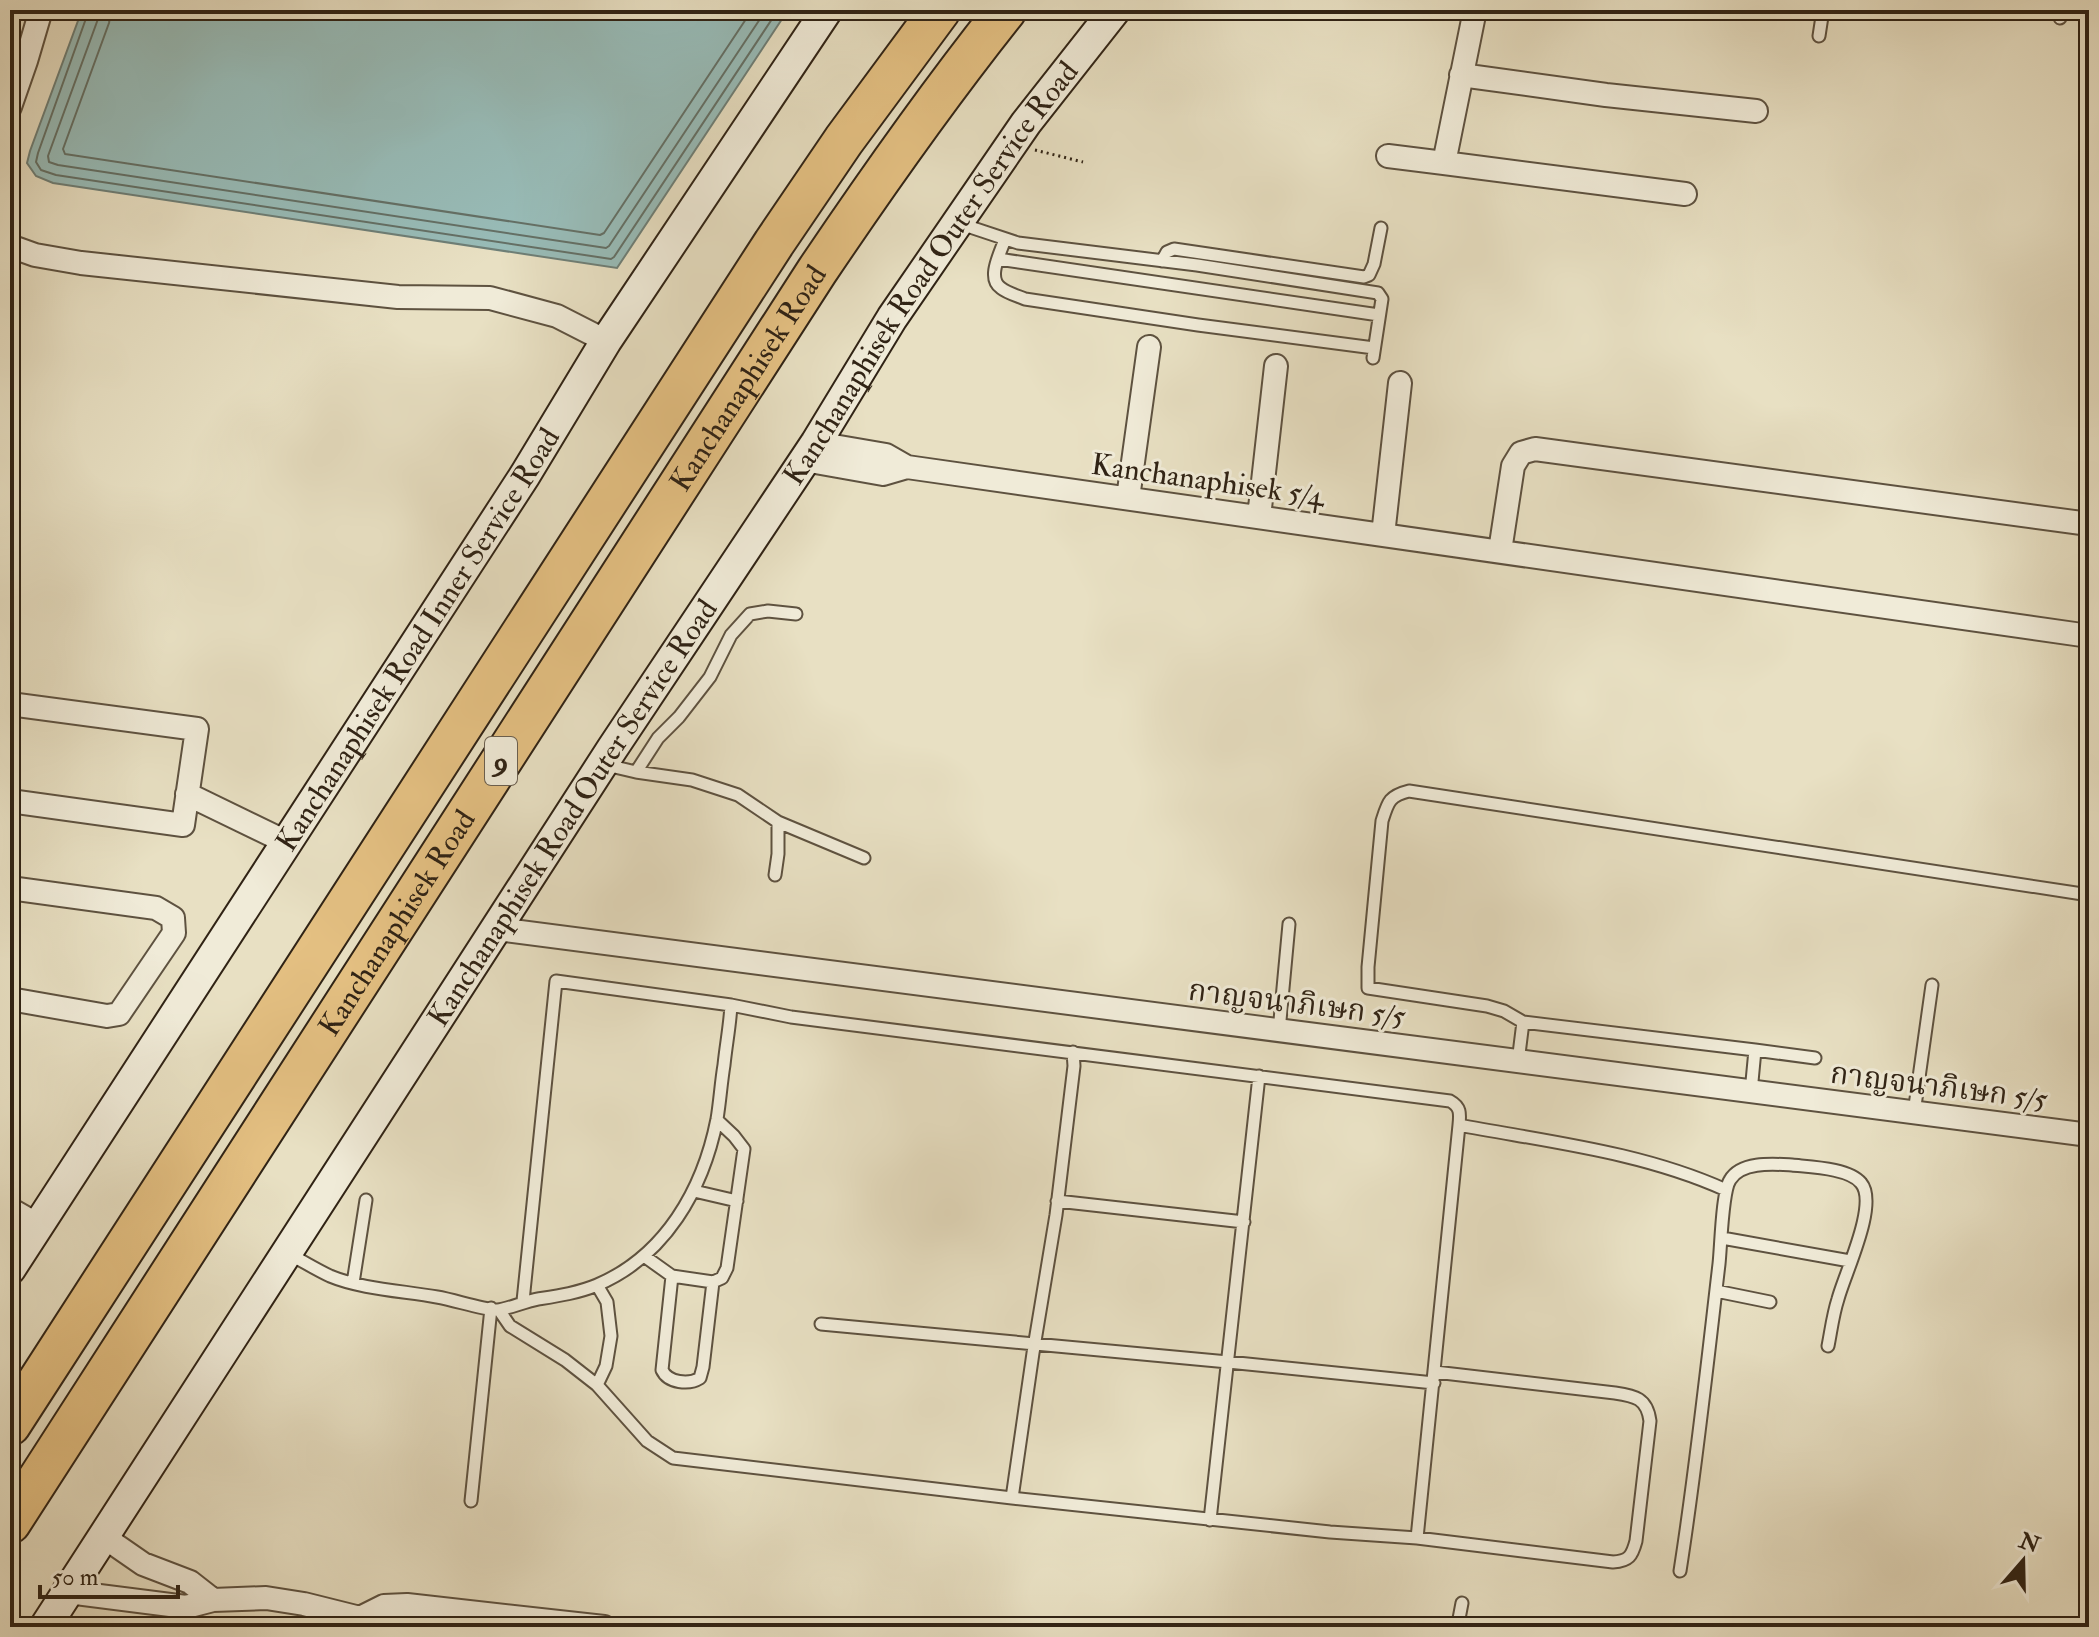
<svg xmlns="http://www.w3.org/2000/svg" width="2099" height="1637" font-family="'IM FELL Double Pica','Noto Serif Thai',serif">
<style>
.water{fill:#98bcb8;stroke:#6e7f77;stroke-width:2}
.lines{fill:none;stroke-linecap:round;stroke-linejoin:round}
.shore{stroke:#647066;stroke-width:2}
.lane-casing{stroke:#5e5240;stroke-width:15}
.street-casing{stroke:#5e5240;stroke-width:26}
.secondary-casing{stroke:#302315;stroke-width:34}
.highway-casing{stroke:#302315;stroke-width:44}
.path{stroke:#302315;stroke-width:3;stroke-dasharray:2 4;stroke-linecap:butt}
.lane{stroke:#f0ebd8;stroke-width:11}
.street{stroke:#f0ebd8;stroke-width:22}
.secondary{stroke:#f0ebd8;stroke-width:30}
.highway{stroke:#e4c082;stroke-width:40}
.labels{text-anchor:middle;stroke-width:6;stroke-linejoin:round;paint-order:stroke}
.shield{fill:#f0ebd8;stroke:#6a5f50;stroke-width:2}
.shield-label{font-size:28px;font-weight:bold;fill:#302315}
.street-label{font-size:30px;fill:#302315;stroke:#f0ebd8}
</style>
<rect width="100%" height="100%" fill="#e8e0c3"/>
<filter id="stains"><feTurbulence type="fractalNoise" baseFrequency=".0025" numOctaves="4"/><feColorMatrix values="0 0 0 0 .2 0 0 0 0 .09 0 0 0 0 .02 0 0 0 .5 -.17"/></filter>
<radialGradient id="worn" r=".72"><stop offset=".6" stop-color="#630" stop-opacity="0"/><stop offset="1" stop-color="#630" stop-opacity=".3"/></radialGradient>
<path class="water" d="M82 10H788L617 268 53 183 36 176 27 163 30 151Z"/>
<g class="lines">
<path class="shore" d="M89 10 38 153 36 162 41 170 56 175 611 259 614 257 778 10
M99 10 98 19 48 156 49 162 58 165 606 248 609 246 766 10
M111 10 109 23 63 149 65 154 600 235 604 233 752 10"/>
<g class="lane-casing">
<path id="lane" d="M2060 18 2061 10
M1819 36 1823 10
M961 224 1018 243 1197 265 1378 293 1382 299 1373 358
M1005 239C1001 252 986 278 1001 288 1007 293 1018 296 1025 299L1198 325 1374 348
M998 259 1379 315
M1162 261 1167 252 1174 249 1364 277 1369 275 1374 264 1381 228
M606 765 636 772 692 780 738 795 778 822 864 858
M636 772 658 738 679 717 710 677 731 635 750 614 768 611 796 614
M775 875 778 854V822
M1523 1022 1504 1011 1487 1006 1368 988V967L1382 821C1388 802 1389 796 1409 791L2089 895
M1279 1031 1289 924
M1755 1050 1815 1058
M1518 1062 1523 1022 1755 1050 1751 1092
M1914 1113 1932 985
M1459 1125C1549 1142 1642 1152 1726 1190
M694 1191 737 1201
M1057 1201 1244 1222
M1722 1238 1850 1261
M287 1253C301 1260 315 1269 330 1276 361 1289 404 1291 437 1297 455 1300 480 1309 497 1310 505 1310 526 1301 538 1299 557 1296 578 1293 597 1285 665 1256 703 1190 717 1119 720 1101 721 1083 724 1065 726 1045 730 1025 731 1005L791 1017 1450 1101C1461 1107 1460 1114 1459 1125L1417 1538
M644 1256 672 1276 713 1282 722 1278 727 1268 744 1149 734 1136 717 1120
M672 1276 662 1370C668 1383 689 1385 700 1378L703 1367 713 1282
M353 1283 366 1200
M597 1285 607 1302 611 1336 606 1366 597 1385
M1716 1291 1770 1302
M523 1301 556 981 731 1005
M499 1310 510 1326 565 1360 597 1385 647 1441 673 1458 1012 1498 1330 1532 1417 1538 1613 1562C1629 1561 1632 1556 1636 1541L1650 1421C1647 1398 1635 1396 1615 1393L1435 1372
M821 1324 1228 1362 1434 1383
M1012 1498 1033 1353 1056 1215 1074 1066 1073 1052
M471 1501 491 1308
M1210 1520 1259 1076
M1680 1571C1696 1469 1707 1366 1719 1264 1721 1246 1722 1192 1730 1180 1741 1161 1774 1164 1792 1165 1810 1167 1849 1168 1861 1183 1879 1204 1844 1275 1838 1299 1833 1314 1831 1331 1828 1346
M1458 1624 1462 1603"/>
</g>
<g class="street-casing">
<path id="street" d="M1475 10 1444 163 1685 194
M1461 75 1606 95 1756 111
M10 107 26 61 41 10
M1388 156 1444 163
M10 246 35 255 81 263 398 297 490 298 557 316 606 341
M816 443 886 455 907 467 2089 636
M804 460 883 474 907 467
M1128 498 1149 347
M1259 517 1276 366
M1383 535 1400 383
M1500 551 1513 466 1521 453 1535 449 2089 524
M10 704 197 729 183 825 10 801
M187 794 288 843
M10 888 156 908 173 918 174 933 119 1014 107 1016 10 999
M497 929 2089 1135
M10 1209 38 1225
M104 1537 143 1564 190 1582 213 1600
M68 1592 186 1607 213 1600 266 1598 304 1604 360 1618 367 1627
M360 1618 384 1606 407 1605 604 1627"/>
</g>
<g class="secondary-casing">
<g id="secondary">
<path id="s1" d="M10 1269 525 475 606 341 827 10"/>
<path id="s2" d="M45 1627 612 749 816 443 892 318 1026 123 1115 10"/>
</g>
</g>
<g class="highway-casing">
<g id="highway">
<path d="M10 1425 774 243 844 140 940 10"/>
<path id="s3" d="M10 1523 817 271C877 182 939 94 1006 10"/>
</g>
</g>
<path class="path" d="M1035 150 1083 162"/>
<use href="#lane" class="lane"/>
<use href="#street" class="street"/>
<use href="#secondary" class="secondary"/>
<use href="#highway" class="highway"/>
</g>
<g class="labels">
<rect class="shield" x="485" y="737" width="32" height="48" rx="6"/>
<g class="shield-label">
<text x="501" y="771">9</text>
</g>
<g class="street-label">
<text dy="10" stroke="none"><textPath href="#s2" startOffset="1618">Kanchanaphisek Road Outer Service Road</textPath></text>
<text dy="10" stroke="none"><textPath href="#s3" startOffset="1362">Kanchanaphisek Road</textPath></text>
<text transform="translate(1208 480) rotate(8)" y="10">Kanchanaphisek 5/4</text>
<text dy="10" stroke="none"><textPath href="#s1" startOffset="750">Kanchanaphisek Road Inner Service Road</textPath></text>
<text dy="10" stroke="none"><textPath href="#s2" startOffset="970">Kanchanaphisek Road Outer Service Road</textPath></text>
<text dy="10" stroke="none"><textPath href="#s3" startOffset="714">Kanchanaphisek Road</textPath></text>
<text transform="translate(1297 1003) rotate(7)" y="10">กาญจนาภิเษก 5/5</text>
<text transform="translate(1939 1086) rotate(7)" y="10">กาญจนาภิเษก 5/5</text>
</g>
</g>
<rect width="2099" height="1637" fill="none" stroke="#e8e0c3" stroke-width="40"/>
<rect x="12" y="12" width="2075" height="1613" fill="none" stroke="#302315" stroke-width="4"/>
<rect x="20" y="20" width="2059" height="1597" fill="none" stroke="#302315" stroke-width="2"/>
<g transform="translate(2023 1561) rotate(20)" stroke="#f0ebd8" stroke-width="6" paint-order="stroke">
<path d="M0-6L14 30L0 20L-14 30Z" fill="#302315"/>
<text y="-12" font-size="22" font-weight="bold" text-anchor="middle" fill="#302315">N</text>
</g>
<path d="M40 1585v12h138v-12" fill="none" stroke="#302315" stroke-width="4"/>
<text x="52" y="1585" font-size="24" fill="#302315" stroke="#f0ebd8" stroke-width="6" paint-order="stroke">50 m</text>
<rect width="100%" height="100%" filter="url(#stains)"/>
<rect width="100%" height="100%" fill="url(#worn)"/>
</svg>
